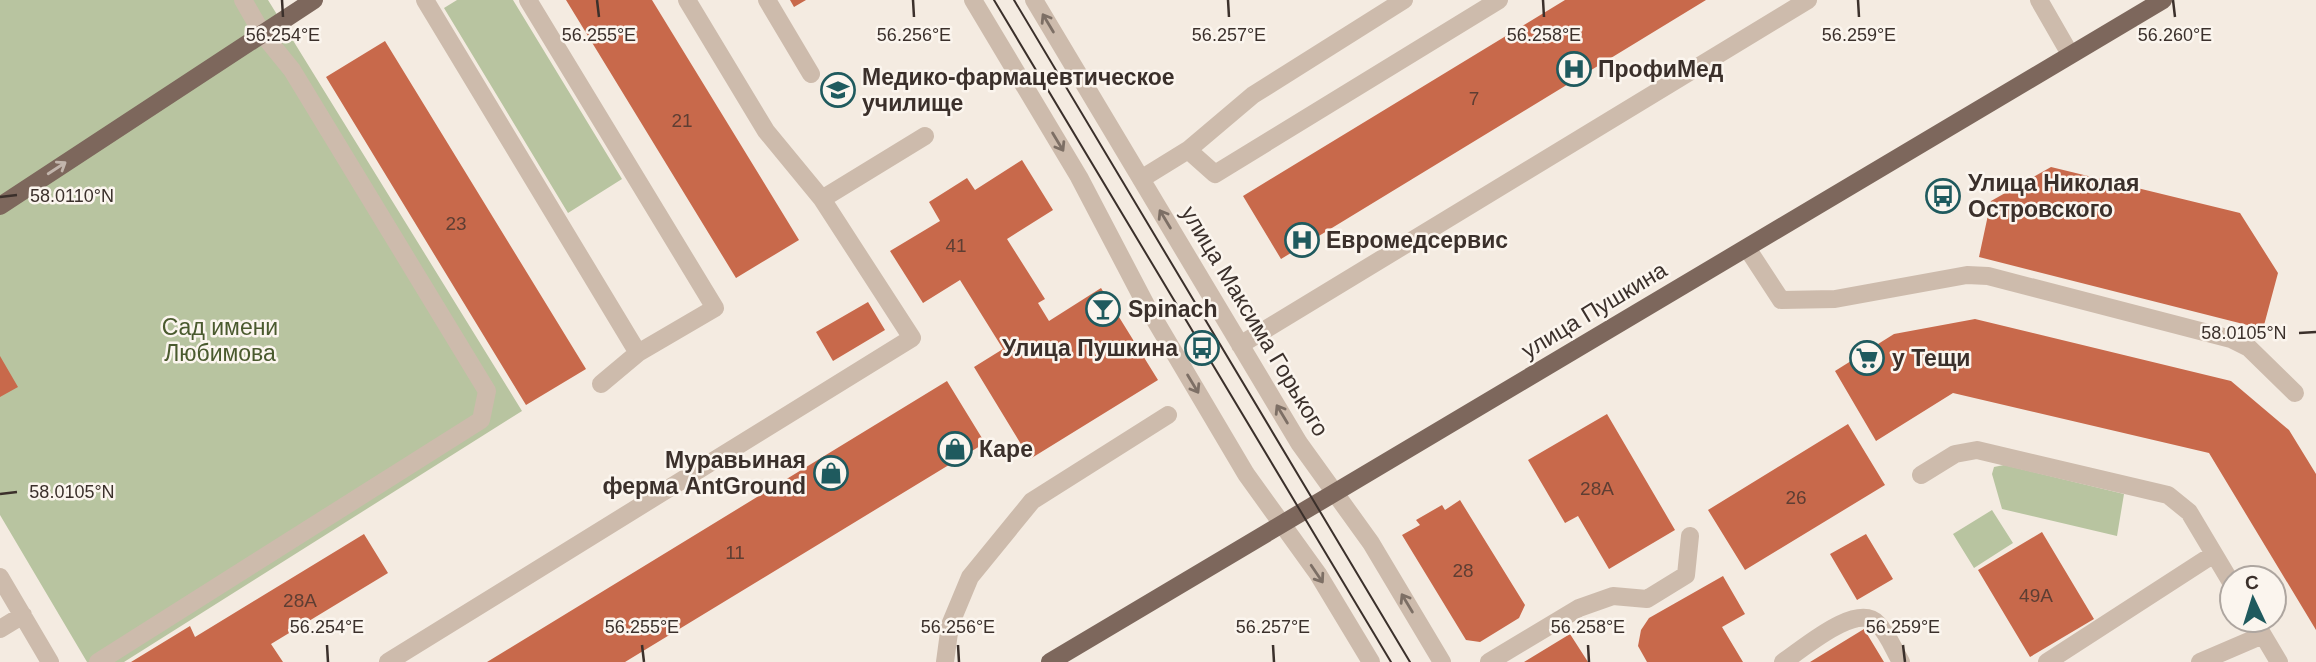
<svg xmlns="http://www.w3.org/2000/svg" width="2316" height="662" font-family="Arial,sans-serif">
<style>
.green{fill:#b8c4a0}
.building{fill:#c8694b}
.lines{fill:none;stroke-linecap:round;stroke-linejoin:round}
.minor{stroke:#cdbbac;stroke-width:18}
.major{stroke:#7d675c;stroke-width:18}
.tram{stroke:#3b302b;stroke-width:2}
.oneway{stroke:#7d6f65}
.oneway2{stroke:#c2b5ac}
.ticks{fill:none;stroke:#3b302b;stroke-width:2.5}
.labels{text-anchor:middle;stroke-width:5;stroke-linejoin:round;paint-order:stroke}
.number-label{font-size:19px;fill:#5e3e33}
.poi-label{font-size:23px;font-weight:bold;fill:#3b302b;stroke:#fbf5ee;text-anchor:start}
.street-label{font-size:23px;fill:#3b302b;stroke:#fbf5ee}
.park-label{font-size:23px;fill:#4a5a2e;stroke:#fbf5ee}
.ticks-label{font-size:18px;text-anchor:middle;fill:#3b302b;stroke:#fbf5ee;stroke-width:5;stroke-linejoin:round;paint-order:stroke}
</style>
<rect width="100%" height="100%" fill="#f4ebe1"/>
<path class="green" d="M0 0H268L522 411 124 662H87L0 515Z
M457 0H513L622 179 568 213 444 8Z
M2004 465 2124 494 2117 536 2002 509 1992 474 1994 467Z
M1992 510 2013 543 1974 568 1953 534Z"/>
<path class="building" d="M566 0H652L799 240 736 278Z
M790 0H806L794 7Z
M1565 0H1706L1281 259 1243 196Z
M385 41 586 369 526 405 326 77Z
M1022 160 1053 210 1007 239 1045 299 1038 303 1049 321 1101 288 1158 380 1030 459 974 367 1003 349 960 280 923 303 890 251 940 221 929 202 967 178 975 190Z
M2051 167 2240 213 2278 273 2263 329 1979 257 1991 201Z
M868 302 885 330 833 361 816 332Z
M1975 319 2231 381 2289 430 2316 474V630L2209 453 1953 393 1876 441 1835 371 1894 334Z
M0 356 18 387 0 397Z
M947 381 985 443 625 662H487Z
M1607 414 1675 530 1609 569 1578 516 1565 523 1528 460Z
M1848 424 1885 485 1745 570 1708 510Z
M1460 500 1525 605 1519 618 1480 642 1466 640 1402 535 1420 525 1416 520 1442 505 1445 510Z
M2042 532 2094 619 2030 657 1978 570Z
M364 534 388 573 271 644 283 662H131L190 626 195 637Z
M1866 534 1893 579 1857 600 1830 554Z
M1723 576 1745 614 1722 627 1743 662H1647L1638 646 1641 630 1649 618Z
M1864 629 1884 662H1810Z
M1570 634 1588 662H1524Z"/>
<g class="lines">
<path class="minor" d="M425 0 638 353
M528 0 715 308 638 353 601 384
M767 0 811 74
M973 0 1079 177 1146 305 1246 474 1318 574 1371 662
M1034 0 1299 443 1371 543 1442 662
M2039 0 2070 54
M1188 150 1253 95 1404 0
M1141 179 1188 150 1215 174 1499 0
M822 199 925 136
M1747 248 1781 300 1835 299 1967 275 1988 276 2231 339 2249 348 2295 393
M1240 345 1808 0
M1921 475 1955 454 1977 450 2168 495 2189 512 2232 584
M0 577 50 662
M2254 620 2279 662
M0 629 23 615
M98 662 481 420 487 391 292 70 262 33 243 0
M388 662 912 338 822 199 766 131 687 0
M945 662 950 625 970 577 1032 501 1168 415
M1489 662 1579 608 1613 596 1647 599 1686 575 1690 536
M1783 662C1803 649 1857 601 1878 624 1888 634 1894 650 1901 662
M2047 662 2214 554
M2200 662 2263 635"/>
<path class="major" d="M0 206 314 0
M1050 662 2163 0"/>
<path class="tram" d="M994 0 1391 662
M1014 0 1410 662"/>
</g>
<defs><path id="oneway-shaft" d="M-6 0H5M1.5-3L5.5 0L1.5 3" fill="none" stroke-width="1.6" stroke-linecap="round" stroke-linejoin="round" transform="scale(1.75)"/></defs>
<g class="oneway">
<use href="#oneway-shaft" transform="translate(1048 23) rotate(-121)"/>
<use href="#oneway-shaft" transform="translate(1058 142) rotate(59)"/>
<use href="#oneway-shaft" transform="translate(1165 219) rotate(-121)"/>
<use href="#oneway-shaft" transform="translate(1193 384) rotate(59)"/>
<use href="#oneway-shaft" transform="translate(1282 414) rotate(-121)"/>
<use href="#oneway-shaft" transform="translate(1317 574) rotate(56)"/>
<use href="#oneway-shaft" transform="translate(1407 603) rotate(-121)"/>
</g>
<use class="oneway2" href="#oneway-shaft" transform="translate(57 168) rotate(-33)"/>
<path class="ticks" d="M282 0 283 17M597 0 599 17M913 0 914 17M1228 0 1229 17M1543 0 1544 17M1858 0 1859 17M2173 0 2175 17M0 197 17 195M2299 333 2316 332M0 494 17 492M327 645 328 662M642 645 644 662M958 645 959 662M1273 645 1274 662M1588 645 1589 662M1903 645 1905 662"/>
<defs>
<g id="hospital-ring" transform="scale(1.75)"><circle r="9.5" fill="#fbf5ee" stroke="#1f5a5e" stroke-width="1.5"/><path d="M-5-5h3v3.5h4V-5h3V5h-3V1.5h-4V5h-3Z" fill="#1f5a5e"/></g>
<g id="university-ring" transform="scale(1.75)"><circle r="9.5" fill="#fbf5ee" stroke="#1f5a5e" stroke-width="1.5"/><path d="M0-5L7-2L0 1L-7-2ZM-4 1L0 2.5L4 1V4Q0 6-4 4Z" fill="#1f5a5e"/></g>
<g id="bus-ring" transform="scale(1.75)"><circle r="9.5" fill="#fbf5ee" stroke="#1f5a5e" stroke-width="1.5"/><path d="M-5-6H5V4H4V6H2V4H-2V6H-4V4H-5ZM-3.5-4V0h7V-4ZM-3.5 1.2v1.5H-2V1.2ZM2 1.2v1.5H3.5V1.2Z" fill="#1f5a5e"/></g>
<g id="bar-ring" transform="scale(1.75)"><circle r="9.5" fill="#fbf5ee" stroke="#1f5a5e" stroke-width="1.5"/><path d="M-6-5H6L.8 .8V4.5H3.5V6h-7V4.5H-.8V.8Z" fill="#1f5a5e"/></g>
<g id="supermarket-ring" transform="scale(1.75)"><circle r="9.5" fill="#fbf5ee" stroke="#1f5a5e" stroke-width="1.5"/><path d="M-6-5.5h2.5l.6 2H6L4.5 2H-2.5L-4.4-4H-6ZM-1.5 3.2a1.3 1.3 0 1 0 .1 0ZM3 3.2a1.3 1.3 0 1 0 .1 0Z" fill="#1f5a5e"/></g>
<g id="shop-ring" transform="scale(1.75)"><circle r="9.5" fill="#fbf5ee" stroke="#1f5a5e" stroke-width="1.5"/><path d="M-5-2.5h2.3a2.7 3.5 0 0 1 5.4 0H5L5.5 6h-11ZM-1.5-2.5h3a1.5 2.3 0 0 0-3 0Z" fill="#1f5a5e"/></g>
</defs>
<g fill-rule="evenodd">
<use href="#hospital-ring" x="1574" y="69"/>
<use href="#university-ring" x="838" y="90"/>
<use href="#bus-ring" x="1943" y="196"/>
<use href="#hospital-ring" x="1302" y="240"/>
<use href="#bar-ring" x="1103" y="309"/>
<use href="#bus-ring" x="1202" y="348"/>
<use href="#supermarket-ring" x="1867" y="358"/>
<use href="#shop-ring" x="955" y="449"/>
<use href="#shop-ring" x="831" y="473"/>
</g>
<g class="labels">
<g class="number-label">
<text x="1474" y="105">7</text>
<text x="682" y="127">21</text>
<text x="456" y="230">23</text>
<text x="956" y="252">41</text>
<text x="1597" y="495">28А</text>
<text x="1796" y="504">26</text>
<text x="735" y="559">11</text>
<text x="1463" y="577">28</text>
<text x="2036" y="602">49А</text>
<text x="300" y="607">28А</text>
</g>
<g class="poi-label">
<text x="1598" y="77">ПрофиМед</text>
<text x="862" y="85">Медико-фармацевтическое<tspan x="862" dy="26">училище</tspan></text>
<text x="1968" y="191">Улица Николая<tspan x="1968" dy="26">Островского</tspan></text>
<text x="1326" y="248">Евромедсервис</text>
<text x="1128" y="317">Spinach</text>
<text x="1178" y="356" text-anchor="end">Улица Пушкина</text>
<text x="1892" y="366">у Тещи</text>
<text x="979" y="457">Каре</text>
<text x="806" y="468" text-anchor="end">Муравьиная<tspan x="806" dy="26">ферма AntGround</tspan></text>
</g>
<g class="street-label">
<text transform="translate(1594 310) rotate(-31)" y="8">улица Пушкина</text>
<text transform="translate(1255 321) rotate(59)" y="8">улица Максима Горького</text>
</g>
<g class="park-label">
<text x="220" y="335">Сад имени<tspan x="220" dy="26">Любимова</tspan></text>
</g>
</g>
<g class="ticks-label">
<text x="283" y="41">56.254°E</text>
<text x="599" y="41">56.255°E</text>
<text x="914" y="41">56.256°E</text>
<text x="1229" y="41">56.257°E</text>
<text x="1544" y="41">56.258°E</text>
<text x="1859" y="41">56.259°E</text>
<text x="2175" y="41">56.260°E</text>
<text x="72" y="202">58.0110°N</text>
<text x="2244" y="339">58.0105°N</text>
<text x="72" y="498">58.0105°N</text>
<text x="327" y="633">56.254°E</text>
<text x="642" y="633">56.255°E</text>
<text x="958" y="633">56.256°E</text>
<text x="1273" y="633">56.257°E</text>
<text x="1588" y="633">56.258°E</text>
<text x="1903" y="633">56.259°E</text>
</g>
<g transform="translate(2253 599) rotate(356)"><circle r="33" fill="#fbf5ee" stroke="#aea6a0" stroke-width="2"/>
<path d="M0-5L12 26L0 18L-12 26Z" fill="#1f5a5e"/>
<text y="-10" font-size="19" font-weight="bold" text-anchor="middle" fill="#3b302b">С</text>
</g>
</svg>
